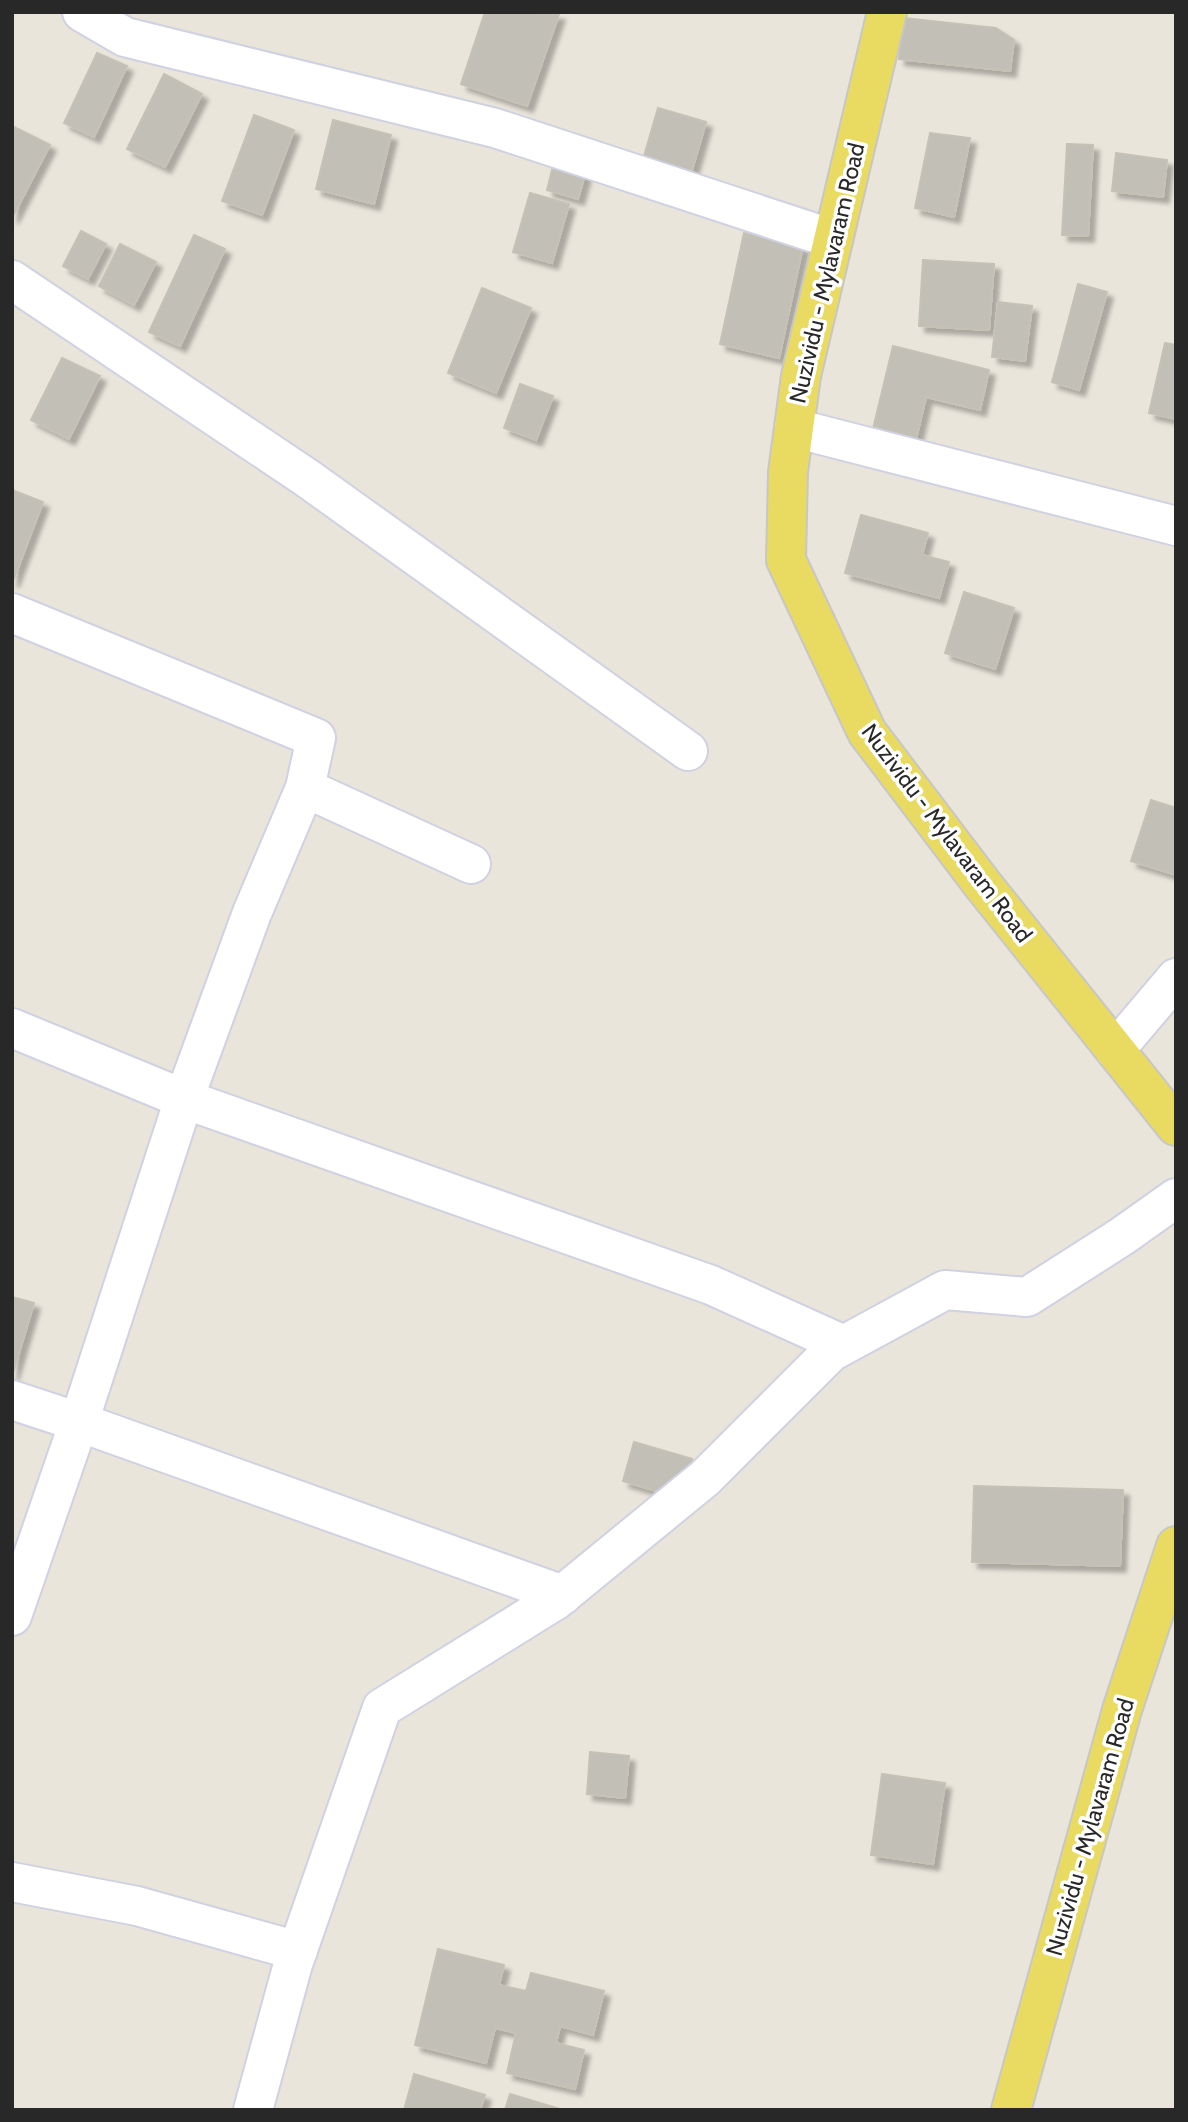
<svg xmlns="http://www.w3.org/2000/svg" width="1188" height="2122" font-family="Cabin,sans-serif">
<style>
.building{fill:#c2bfb7;stroke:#c5c1b5;stroke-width:2;filter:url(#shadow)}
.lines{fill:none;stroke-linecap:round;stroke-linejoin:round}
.street-casing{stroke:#d0d1e1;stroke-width:42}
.primary-casing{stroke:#c7c7c7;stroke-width:42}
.street{stroke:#fff;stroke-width:38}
.primary{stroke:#e9db61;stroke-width:38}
.labels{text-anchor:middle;stroke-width:7;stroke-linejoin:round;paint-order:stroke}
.street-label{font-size:23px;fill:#282828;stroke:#fff}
</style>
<defs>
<filter id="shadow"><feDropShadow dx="6" dy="6" stdDeviation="2" flood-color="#0004"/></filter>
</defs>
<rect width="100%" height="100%" fill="#eae5db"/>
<path class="building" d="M485 12 559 14 527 106 461 84Z
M903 18 996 28 1014 40 1010 71 899 59Z
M97 53 127 66 94 137 64 123Z
M164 74 202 94 165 167 127 149Z
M658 108 706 122 690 177 642 163Z
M254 115 294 130 262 215 222 201Z
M333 120 391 135 374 204 316 189Z
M14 127 50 145 12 218V130Z
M930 133 970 138 954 217 915 208Z
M1067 144 1093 145 1088 236 1062 235Z
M1116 153 1167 160 1163 197 1112 191Z
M555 158 587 167 578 199 547 190Z
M530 193 569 204 552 263 513 252Z
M81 231 106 244 88 279 63 266Z
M744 233 803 246 779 358 720 344Z
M194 235 225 249 180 346 149 332Z
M120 244 156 262 134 305 99 286Z
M923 260 994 264 989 330 919 326Z
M1078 284 1107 292 1079 390 1052 382Z
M482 288 531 308 496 393 448 373Z
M998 302 1032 306 1025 361 992 357Z
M1165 343 1176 345V419L1149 413Z
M893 346 989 370 980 410 926 397 915 443 872 433Z
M62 358 100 376 69 439 31 420Z
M520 384 553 396 536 440 504 428Z
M12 490 43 502 13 581H12Z
M861 515 928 533 922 555 949 562 939 598 845 573Z
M964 592 1014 608 995 669 945 653Z
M1151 800 1176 808V875L1131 861Z
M12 1297 34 1303 12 1376Z
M634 1442 692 1459 680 1498 623 1481Z
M974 1486 1123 1490 1120 1566 972 1562Z
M590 1752 629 1756 625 1798 587 1794Z
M882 1774 945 1783 933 1864 871 1855Z
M438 1949 504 1965 499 1985 526 1991 531 1973 604 1991 593 2035 560 2026 556 2043 584 2050 575 2089 507 2073 516 2033 495 2028 486 2063 415 2045Z
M414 2074 485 2095 480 2110H404Z
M510 2094 563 2110H505Z"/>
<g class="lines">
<g class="street-casing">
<path id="street" d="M82 12 125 37 495 128 833 239
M12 280 307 478 688 751
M794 428 1176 526
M12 613 316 738 305 788
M12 1028 184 1099 711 1285 844 1345
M1115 1050 1176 978
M12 1400 79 1422 184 1099 252 913 305 788 471 864
M12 1616 79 1422 563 1595
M12 1882 137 1906 298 1951
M253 2110 293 1964 382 1708 556 1600 705 1478 831 1352 945 1290 1027 1297 1121 1237 1176 1198"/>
</g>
<g class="primary-casing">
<path id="primary" d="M887 12 801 376 788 472 786 560 867 732 983 885 1176 1126
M1011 2110 1122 1710 1176 1546"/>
</g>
<use href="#street" class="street"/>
<use href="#primary" class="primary"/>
</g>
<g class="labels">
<g class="street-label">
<text transform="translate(827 273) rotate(-77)" y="8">Nuzividu - Mylavaram Road</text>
<text transform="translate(947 833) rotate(53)" y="8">Nuzividu - Mylavaram Road</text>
<text transform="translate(1090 1827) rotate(-74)" y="8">Nuzividu - Mylavaram Road</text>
</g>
</g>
<rect width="1188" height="2122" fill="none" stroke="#282828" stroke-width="28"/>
</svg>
